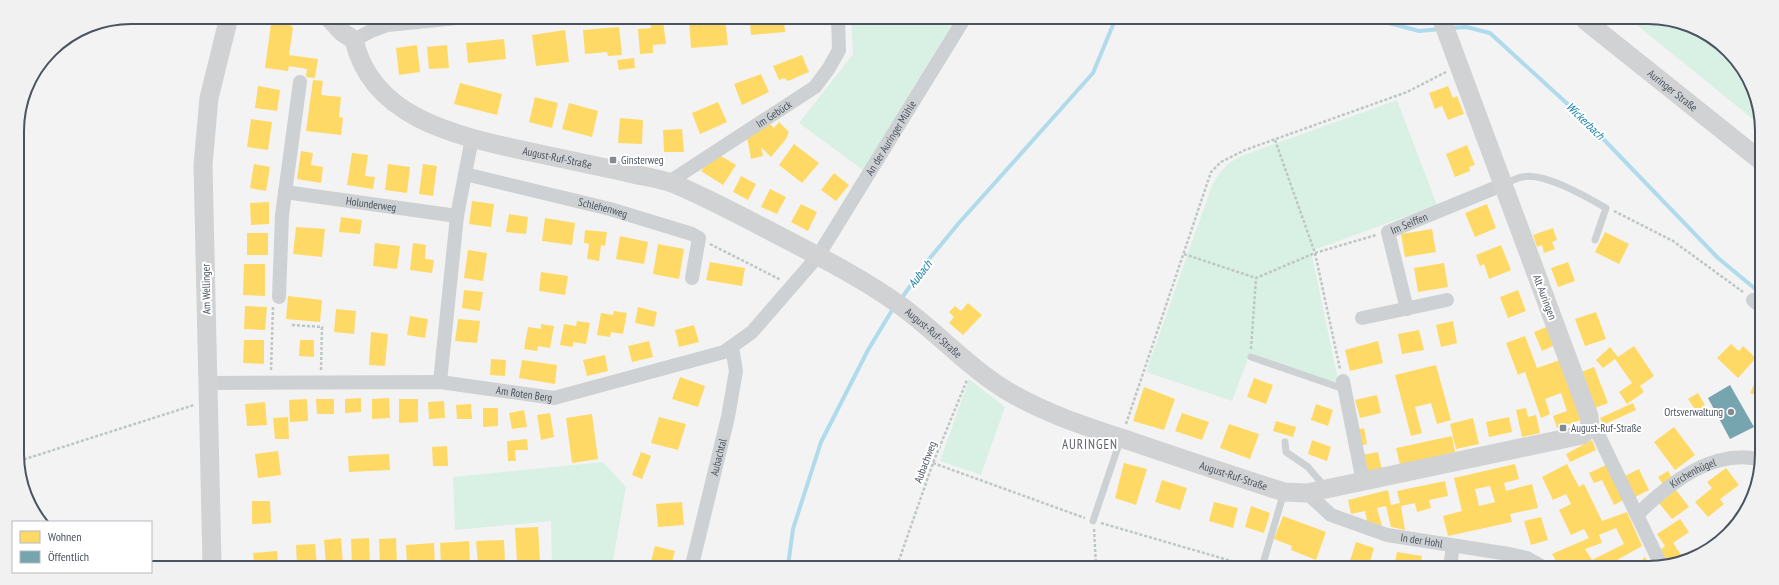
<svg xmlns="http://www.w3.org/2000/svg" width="1779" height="585" font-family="'PT Sans Narrow',sans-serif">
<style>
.green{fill:#d9f1e4}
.homes{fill:#ffd966;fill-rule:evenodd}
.public{fill:#76a5af}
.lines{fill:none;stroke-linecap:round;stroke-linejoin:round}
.stream{stroke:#afdbed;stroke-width:4}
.path{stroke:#bdc7c4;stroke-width:2.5;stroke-dasharray:3 2;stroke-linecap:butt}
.lane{stroke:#ced1d3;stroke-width:7}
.street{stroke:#ced1d3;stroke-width:14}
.secondary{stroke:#d0d2d4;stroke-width:19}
.poi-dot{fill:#858b93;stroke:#fff;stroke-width:1.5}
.labels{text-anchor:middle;stroke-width:4;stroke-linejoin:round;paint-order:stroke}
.street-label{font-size:11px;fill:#4a535f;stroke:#fff}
.poi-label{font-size:11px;fill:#4a535f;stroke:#fff;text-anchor:start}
.water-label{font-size:12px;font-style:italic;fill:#117eaa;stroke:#fff}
.quarter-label{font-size:13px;letter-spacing:1px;fill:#5e6166;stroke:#fff}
.rim{fill:none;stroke:#4a535f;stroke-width:2}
</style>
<rect width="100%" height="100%" fill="#f3f3f3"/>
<path class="green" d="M851 19H955L863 170 799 123 853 54Z
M1632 21H1677L1733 56 1760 109V125Z
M1397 100 1437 205 1311 251 1339 384 1250 353 1232 401 1146 372 1212 185C1220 171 1227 163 1241 156Z
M969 379 1005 407 981 475 940 461Z
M603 462 626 487 612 565H552L551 521 455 530 453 477Z"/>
<path class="homes" d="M272 17H284L293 28 289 55 318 59 315 78 306 77 307 69 289 66 288 71 265 68Z
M689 19H725L728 45 691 48Z
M741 19H784L785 32 751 35 750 23 741 24Z
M663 21 666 44 653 45V53L640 54 638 29 651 28 650 22Z
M619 27 622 55 608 56 607 52 585 54 583 30Z
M565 30 569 62 536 66 532 35Z
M504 39 506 59 468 63 466 43Z
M417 45 420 72 399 75 396 48Z
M447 45 449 68 429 69 427 47Z
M802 55 809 72 788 81 784 78 779 80 773 66Z
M634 58 635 68 619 70 617 60Z
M761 74 769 92 742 105 734 84Z
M313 80 323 81 321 95 341 97 339 117 343 118 341 135 306 131Z
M460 83 502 94 497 115 454 104Z
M258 86 280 90 277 111 255 108Z
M1448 86 1453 98 1457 96 1464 114 1448 120 1442 106 1435 109 1429 93Z
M535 97 558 103 552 128 529 122Z
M718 102 727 122 700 134 692 113Z
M569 103 598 111 592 137 562 129Z
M620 118 643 120 642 144 618 143Z
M251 119 272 122 268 150 247 147Z
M779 122 789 132 786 139 771 157 761 147 763 156 751 159 747 137 765 125 766 127 770 124 774 128Z
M682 129 684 152H664L663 130Z
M794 144 819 163 802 183 779 165Z
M1467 145 1475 165 1469 167 1470 171 1455 177 1446 154Z
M301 151 313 153 311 165 323 167 321 183 297 179Z
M352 153 368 155 365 176 375 177 373 189 347 185Z
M721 156 736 165 723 185 701 171 707 163Z
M254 164 270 167 266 191 250 188Z
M388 164 410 167 407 193 385 190Z
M423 164 437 166 433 196 419 194Z
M834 173 849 185 836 201 821 190Z
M741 176 756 184 748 200 733 192Z
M770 189 786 197 777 214 761 207Z
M472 201 494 204 491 227 469 224Z
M269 202V224L251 225 250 203Z
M801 204 817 212 808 231 791 222Z
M1487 204 1496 228 1475 237 1465 213Z
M509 214 528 217 526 234 506 232Z
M341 217 362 220 360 234 339 232Z
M545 218 575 223 572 245 542 241Z
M296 227 325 229 322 257 293 254Z
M1553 228 1557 240 1552 242 1555 249 1544 253 1542 245 1537 247 1533 235Z
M1432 229 1436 252 1405 257 1401 234Z
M585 230 607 232 605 246 601 245 599 261 587 259 589 244 584 243Z
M1605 232 1629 244 1619 264 1595 252Z
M247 233H268V255H247Z
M620 236 648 242 644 264 616 259Z
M375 243 400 246 397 269 373 266Z
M413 243 426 245 425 259 434 260 432 273 410 270Z
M658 244 684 249 679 279 653 274Z
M1501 245 1511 270 1489 279 1484 264 1480 266 1476 255Z
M468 250 487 253 483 281 464 278Z
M710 262 745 268 742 286 706 280Z
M1568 262 1575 281 1558 287 1551 268Z
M1444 263 1448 287 1418 292 1414 268Z
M244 264H265V296L243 295Z
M541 272 568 276 565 295 539 291Z
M464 290 483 292 480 311 462 308Z
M1518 290 1526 311 1508 318 1500 297Z
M288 296 322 300 320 322 286 319Z
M968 303 982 315 963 335 949 323 954 317 949 312 955 306 961 311Z
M245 306 267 307 265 330 244 329Z
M638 307 657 312 654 327 635 323Z
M336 309 356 311 354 334 334 332Z
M614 311 627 313 623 334 611 332 610 337 597 335 601 313 613 315Z
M1596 312 1606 339 1585 346 1575 319Z
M410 316 428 319 425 338 407 335Z
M458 319 480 321 477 343 455 341Z
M577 321 590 323 586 344 573 342V347L560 345 564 324 576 326Z
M1453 321 1457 343 1441 347 1436 325Z
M541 324 554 326 550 348 538 346 537 351 524 349 528 327 541 329Z
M694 325 699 342 679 347 675 330Z
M1549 326 1557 344 1542 351 1534 332Z
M1419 330 1424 350 1402 354 1398 334Z
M371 332 388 334 385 366 369 365Z
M1525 336 1537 368 1563 359 1584 419 1557 428 1553 416 1567 411 1561 393 1545 399 1550 414 1541 418 1525 372 1518 375 1506 343Z
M244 340H264V364L243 363Z
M300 340H314V357L299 356Z
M649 341 653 357 632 362 628 346Z
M1378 341 1383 363 1350 371 1345 350Z
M1731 344 1739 351 1743 346 1756 358 1738 378 1717 358Z
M1634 346 1654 376 1640 386 1644 392 1627 404 1619 392 1632 383 1615 359 1603 368 1596 360 1610 347 1618 357Z
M605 355 608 371 587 376 583 360Z
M491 359 506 360 505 376 490 375Z
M522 360 557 365 555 384 519 378Z
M1436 365 1451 420 1437 424 1431 403 1415 407 1422 433 1411 436 1395 375Z
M1594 367 1608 403 1595 408 1581 372Z
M1759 374 1758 396 1750 393Z
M680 377 705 386 698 407 672 399Z
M1254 378 1273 385 1266 404 1247 397Z
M1144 387 1175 399 1164 430 1133 421Z
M1698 393 1705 405 1696 411 1688 399Z
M1377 395 1381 413 1360 418 1355 400Z
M361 398V412L345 413V399Z
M389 398 390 418 372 419V399Z
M307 399 308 421 290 422 289 400Z
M316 399H334V414H317Z
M399 399H418V422L399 423Z
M444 401 445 418 429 419 428 402Z
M265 402 267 425 247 426 245 404Z
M1633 403 1636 410 1603 425 1600 418Z
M471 404 472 419H457L456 405Z
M1316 404 1333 410 1328 426 1311 420Z
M483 408H498V426L483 427Z
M1526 408 1528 417 1536 415 1540 433 1522 437 1516 410Z
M524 410 527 427 512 429 509 413Z
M550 413 554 437 541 440 537 415Z
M1182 413 1209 422 1202 440 1175 431Z
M592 414 598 459 572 463 566 418Z
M288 417 289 439H275L273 418Z
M659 417 686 424 678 450 651 443Z
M1509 417 1512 432 1489 437 1486 422Z
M1473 418 1479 444 1456 449 1450 424Z
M1276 421 1296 427 1293 437 1273 431Z
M1229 424 1259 434 1250 459 1220 448Z
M1674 427 1695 455 1675 470 1654 442Z
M1364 428 1367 444 1360 446 1356 430Z
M1452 436 1455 452 1400 465 1396 448Z
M527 439 528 450H515L516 461H508L507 441Z
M1312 440 1331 447 1327 461 1308 454Z
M1592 440 1596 450 1570 462 1566 454Z
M447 446 448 466H433L432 447Z
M278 451 281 475 258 478 255 454Z
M641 452 651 456 642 479 632 475Z
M1378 452 1382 470 1366 473 1363 455Z
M389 454 390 470 349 472 348 456Z
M1124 463 1147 469 1136 505 1115 498Z
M1515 464 1519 479 1504 483 1506 491 1532 484 1538 508 1510 514 1512 522 1448 536 1443 516 1462 511 1454 478ZM1490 486 1495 502 1479 506 1475 489Z
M1567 464 1579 487 1584 484 1602 521 1627 512 1642 546 1603 568H1560L1552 554 1589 538 1584 529 1571 535 1559 510 1571 504 1566 494 1553 500 1542 477ZM1616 528 1624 544 1592 560 1585 549 1602 543 1599 535Z
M1608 464 1625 499 1614 505 1602 480 1594 483 1589 473Z
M1726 468 1739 485 1720 499 1724 504 1708 517 1695 502 1712 488 1707 482Z
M1639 469 1649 490 1635 497 1625 476Z
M1668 471 1672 478 1663 484 1658 477Z
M1162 480 1187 488 1180 510 1155 502Z
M1445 481 1448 496 1429 500 1431 508 1417 512 1415 503 1401 506 1405 530 1391 527 1386 506 1377 508 1382 526 1367 521 1365 511 1351 514 1348 500 1388 490 1391 505 1400 503 1397 491Z
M1676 490 1689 507 1672 519 1659 503Z
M252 501H270L271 523 252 524Z
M682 502 684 525 658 527 656 504Z
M1214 502 1238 508 1233 528 1209 521Z
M1251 506 1270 513 1264 533 1245 527Z
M1283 516 1326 532 1316 560 1291 550 1292 546 1274 539Z
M1541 517 1548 540 1531 545 1524 521Z
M1680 519 1689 532 1673 543 1682 556 1667 563 1659 551 1665 546 1657 534Z
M538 527 540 562 517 563 515 528Z
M341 538 343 565H326L324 540Z
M369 538 370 565H352L351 539Z
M396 538 397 565H380L379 539Z
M504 540 505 562 478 564 476 541Z
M469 541 470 564 441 565 440 543Z
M1356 542 1374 548 1369 565 1361 562 1359 567H1348Z
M434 543 435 565H407L406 545Z
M315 544 317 565H297L296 545Z
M655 546 675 551 671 565H650Z
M277 551 278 564H254L253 553Z
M1397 552 1422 556 1420 567H1394Z
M1645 557 1652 568H1632Z"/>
<path class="public" d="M1730 385 1754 427 1730 439 1708 398Z"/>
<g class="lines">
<path class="stream" d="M1378 20 1419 31 1441 29
M1451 28 1466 27 1490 33 1584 119 1718 258 1759 292
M901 299 930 258 958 224 1093 73 1115 20
M788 566 793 529 821 442 868 350 894 307"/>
<path class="path" d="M355 18 358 24
M1275 140 1315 253 1376 235
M1614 211 1673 241 1743 292
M710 244 781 280
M1184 254 1256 278 1315 253 1340 369
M292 325 322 327 321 370
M1251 349 1256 278
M271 370 273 307
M1126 424 1211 172 1221 162 1245 150 1407 92 1446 72
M19 461 194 405
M933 463 1085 518
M1756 471 1758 478
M1101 523 1252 567
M1094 529 1096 566
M1700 551 1721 538 1747 507
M897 566 933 463 967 380"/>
<path class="lane" d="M1504 184C1510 182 1516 178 1522 177 1544 172 1587 197 1606 208L1595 240
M1251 357 1344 389
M1285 442 1286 452 1308 467 1325 487
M1093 521 1121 438
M1262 567 1284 492"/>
<g class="street">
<path d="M354 40 371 31 388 25 457 18"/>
<path id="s1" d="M465 174 610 209 692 234 699 238 692 278"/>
<path id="s2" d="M669 182 815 87 829 68 839 50 838 19"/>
<path id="s3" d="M285 192 457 216"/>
<path d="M279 297 282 215 300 82"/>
<path d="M1753 300 1759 305"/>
<path id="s4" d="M1407 309 1388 232 1502 185"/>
<path d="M1362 318 1447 300"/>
<path d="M1343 381 1363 482"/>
<path d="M440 382 457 216 472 138"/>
<path id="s5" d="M208 383 440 382 554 398 724 352 752 332 818 256 964 19"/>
<path d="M1590 427 1598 434 1661 565"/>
<path id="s6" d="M1307 493 1331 515 1387 535 1509 554 1527 558 1545 568"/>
<path id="s7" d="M1638 514C1668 484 1713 449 1758 459"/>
<path id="s8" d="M692 565 728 417 736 371 732 347"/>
<path d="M1450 567 1453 546"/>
</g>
<g class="secondary">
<path id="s9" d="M329 18 342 32 354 40C372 119 458 136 526 151 559 158 592 165 625 172 640 176 657 178 672 183 706 197 739 215 772 232 816 255 861 277 901 306 938 333 970 369 1009 392 1048 415 1091 428 1133 442 1183 459 1234 476 1284 492L1307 493 1582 435 1590 427 1589 416 1442 20"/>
<path id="s10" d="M1586 21 1760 160"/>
<path d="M212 564 203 165 209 98 229 17"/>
</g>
</g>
<g class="poi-dot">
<rect x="609" y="156" width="8" height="8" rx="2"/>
<circle cx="1731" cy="412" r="4"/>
<rect x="1559" y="424" width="8" height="8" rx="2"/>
</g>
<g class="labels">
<g class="street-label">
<text dy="4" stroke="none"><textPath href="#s10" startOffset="111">Auringer Straße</textPath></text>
<text dy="4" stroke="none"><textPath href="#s2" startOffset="125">Im Gebück</textPath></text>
<text dy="4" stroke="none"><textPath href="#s5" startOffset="797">An der Auringer Mühle</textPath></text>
<text dy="4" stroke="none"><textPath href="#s9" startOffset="283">August-Ruf-Straße</textPath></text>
<text dy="4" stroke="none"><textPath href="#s3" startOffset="87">Holunderweg</textPath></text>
<text dy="4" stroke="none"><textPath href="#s1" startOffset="142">Schlehenweg</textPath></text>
<text dy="4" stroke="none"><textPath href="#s4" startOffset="102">Im Seiffen</textPath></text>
<text transform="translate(206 289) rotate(-91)" y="4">Am Wellinger</text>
<text transform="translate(1545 297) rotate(69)" y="4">Alt Auringen</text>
<text dy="4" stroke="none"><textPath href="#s9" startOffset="703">August-Ruf-Straße</textPath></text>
<text dy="4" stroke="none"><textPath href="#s5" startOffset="317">Am Roten Berg</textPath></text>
<text dy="4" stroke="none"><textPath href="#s8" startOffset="111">Aubachtal</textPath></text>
<text transform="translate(925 462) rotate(-69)" y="4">Aubachweg</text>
<text dy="4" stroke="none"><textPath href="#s7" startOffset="69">Kirchenhügel</textPath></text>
<text dy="4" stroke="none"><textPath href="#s9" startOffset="1039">August-Ruf-Straße</textPath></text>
<text dy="4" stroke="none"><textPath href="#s6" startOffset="127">In der Hohl</textPath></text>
</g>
<g class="poi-label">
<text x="621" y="164">Ginsterweg</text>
<text x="1723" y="416" text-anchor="end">Ortsverwaltung</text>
<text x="1571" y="432">August-Ruf-Straße</text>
</g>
<g class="water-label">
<text transform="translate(1585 121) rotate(44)" y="4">Wickerbach</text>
<text transform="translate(920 274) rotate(-53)" y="4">Aubach</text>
</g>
<g class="quarter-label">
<text x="1090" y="449">AURINGEN</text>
</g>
</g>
<path d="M0 0H1779V585H0ZM131 24H1648A107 107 0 0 1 1755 131V454A107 107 0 0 1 1648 561H131A107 107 0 0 1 24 454V131A107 107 0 0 1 131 24Z" fill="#f1f1f2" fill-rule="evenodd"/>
<path class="rim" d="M131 24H1648A107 107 0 0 1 1755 131V454A107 107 0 0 1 1648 561H131A107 107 0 0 1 24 454V131A107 107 0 0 1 131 24Z"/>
<rect x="12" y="521" width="140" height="52" fill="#ffffff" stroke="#b7babf"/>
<rect x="20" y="531" width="20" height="12" fill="#ffd966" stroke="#b7babf"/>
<text x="48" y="541" font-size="12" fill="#4a535f">Wohnen</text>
<rect x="20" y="551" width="20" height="12" fill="#76a5af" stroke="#b7babf"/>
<text x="48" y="561" font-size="12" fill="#4a535f">Öffentlich</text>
</svg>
